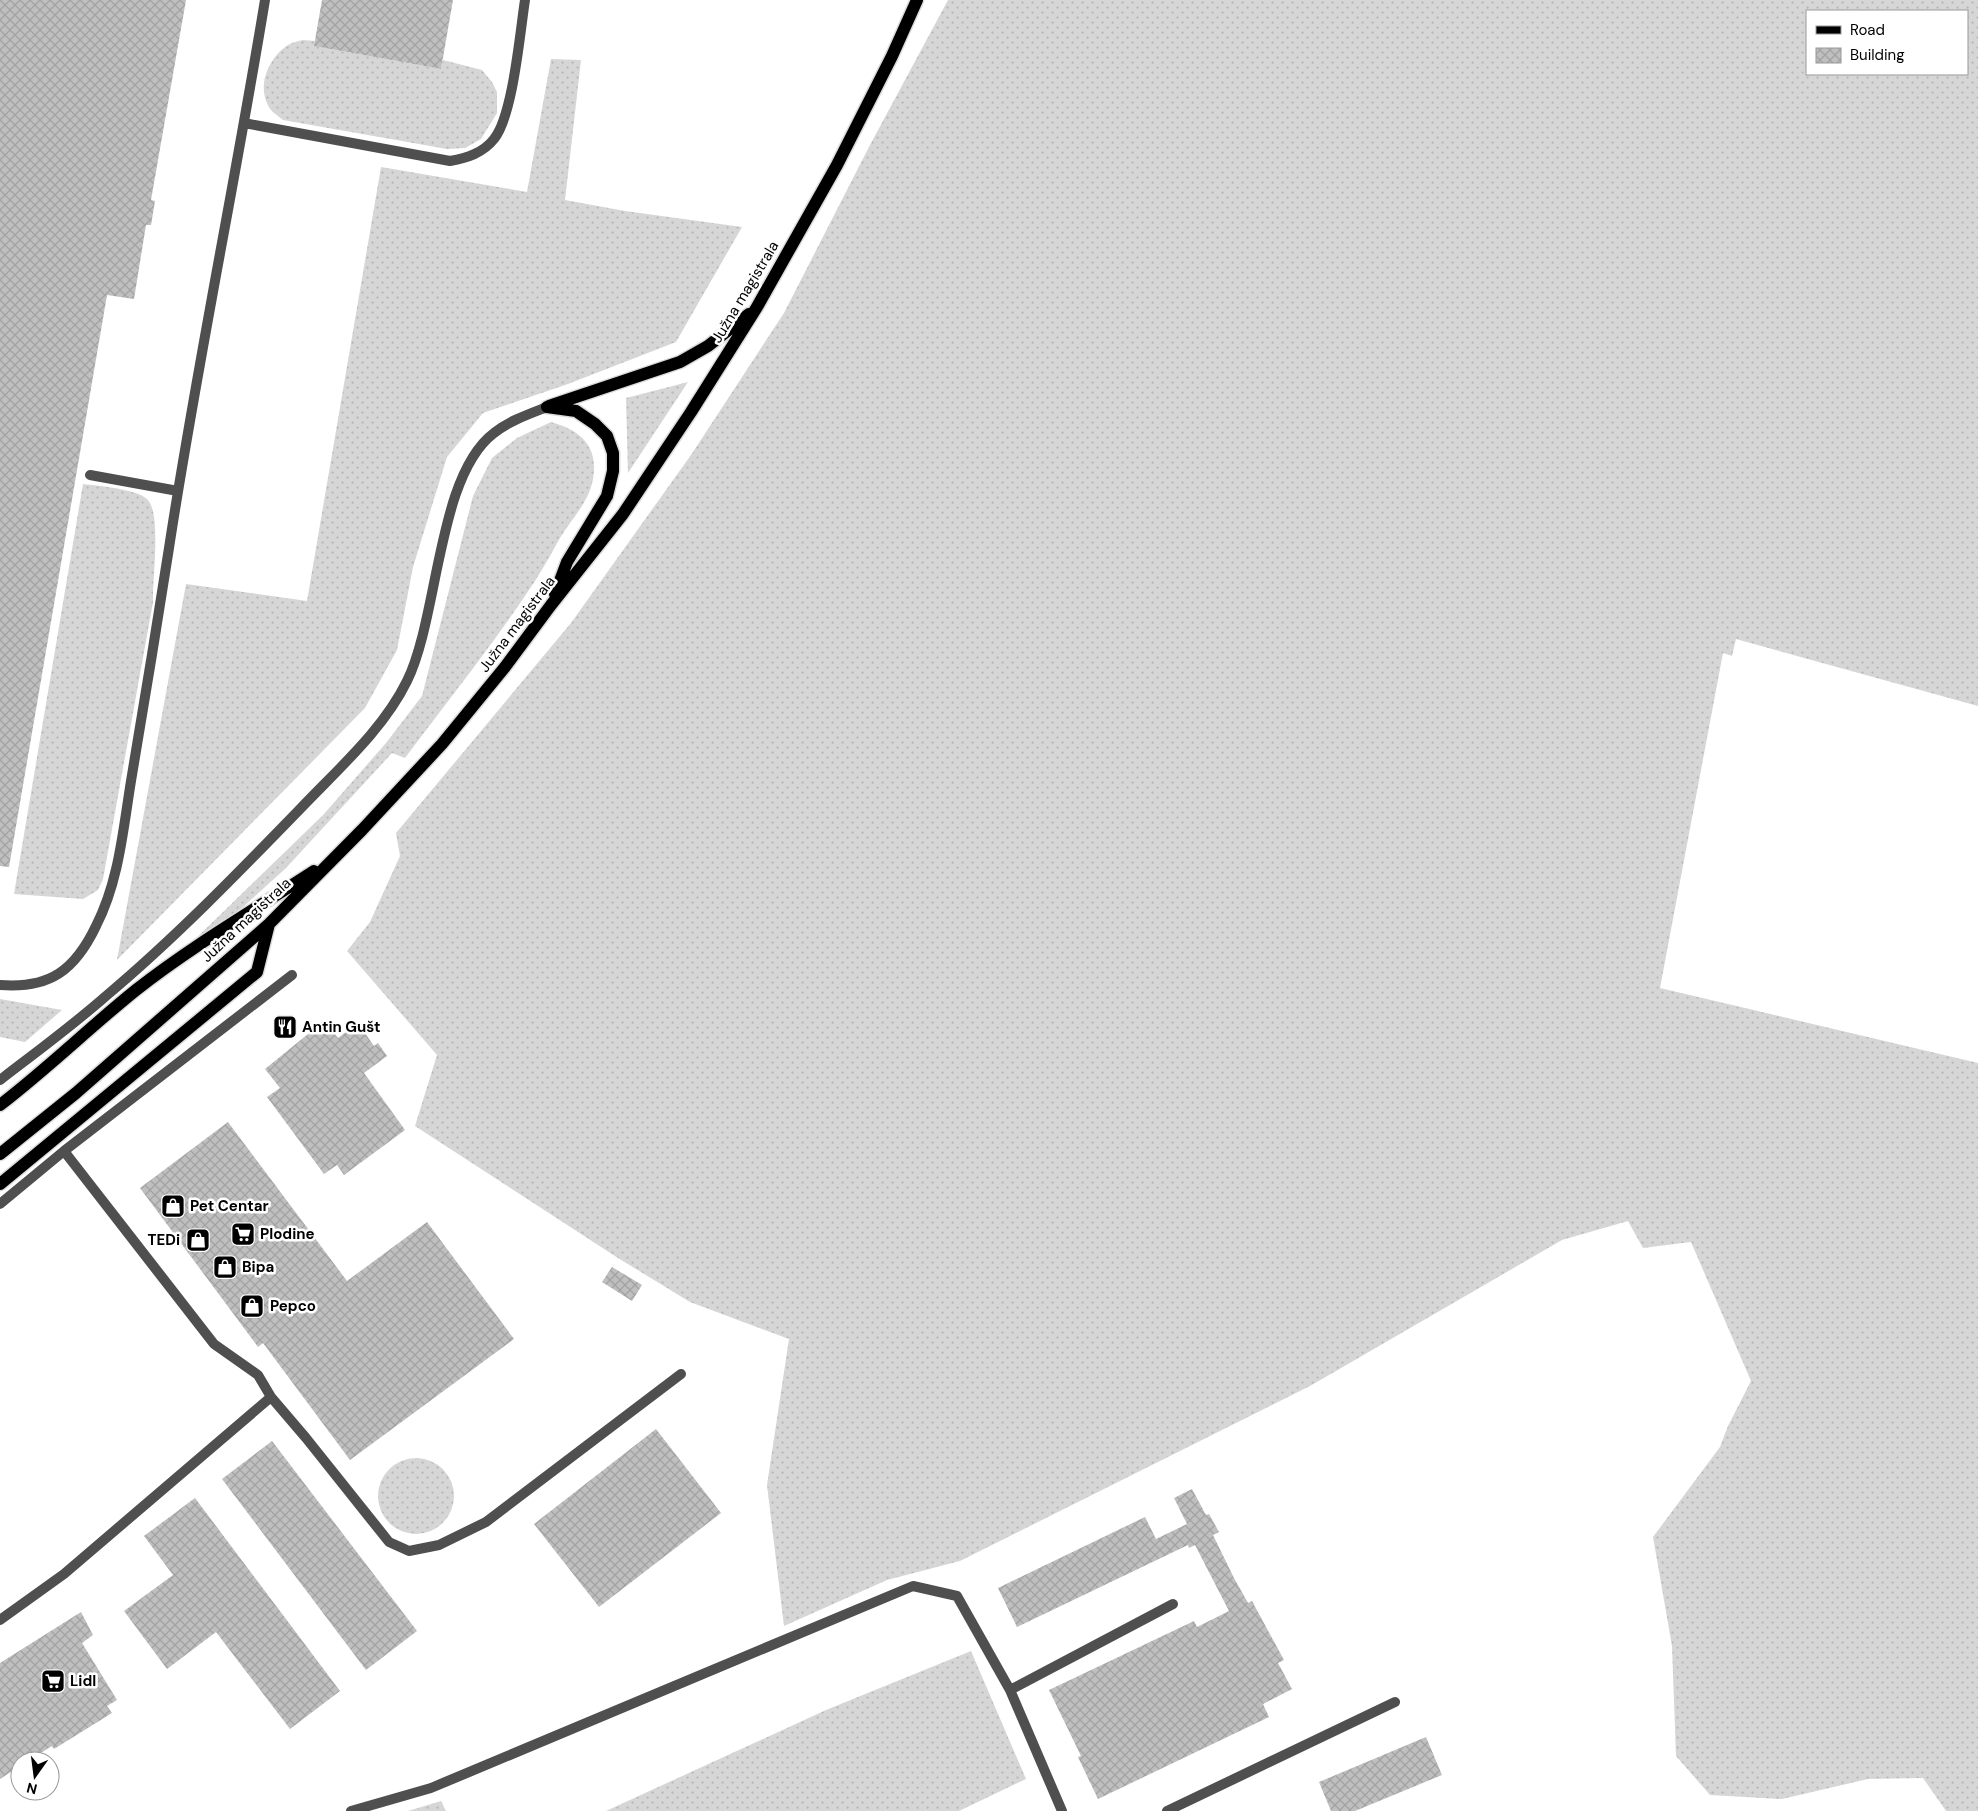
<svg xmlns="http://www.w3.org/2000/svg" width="1978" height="1811" font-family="'DM Sans',sans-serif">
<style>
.grass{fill:url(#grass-dots);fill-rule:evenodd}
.building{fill:url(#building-cross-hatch)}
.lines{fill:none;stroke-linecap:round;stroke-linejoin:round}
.primary-casing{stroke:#dbdbdb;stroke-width:15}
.service{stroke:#4f4f4f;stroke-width:10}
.minor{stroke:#4f4f4f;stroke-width:10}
.primary{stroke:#000;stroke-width:12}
.labels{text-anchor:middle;stroke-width:5;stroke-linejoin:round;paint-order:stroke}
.street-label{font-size:15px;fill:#000;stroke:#fff}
.poi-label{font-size:15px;font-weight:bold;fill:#000;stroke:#fff;text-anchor:start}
</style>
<defs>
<pattern id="grass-dots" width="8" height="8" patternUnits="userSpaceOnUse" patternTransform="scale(1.25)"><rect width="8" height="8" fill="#d6d6d6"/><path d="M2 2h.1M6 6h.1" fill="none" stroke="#b6b6b6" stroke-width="1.8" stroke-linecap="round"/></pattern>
<pattern id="building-cross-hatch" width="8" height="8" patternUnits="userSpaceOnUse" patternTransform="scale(1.25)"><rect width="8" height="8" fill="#bfbfbf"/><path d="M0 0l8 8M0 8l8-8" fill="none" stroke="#a2a2a2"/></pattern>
</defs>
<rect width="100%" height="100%" fill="#fff"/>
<path class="grass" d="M948 0H1978V706L1736 639 1732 656 1723 653 1660 988 1978 1063V1811H1946L1923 1778 1868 1779 1782 1799 1710 1795 1676 1756 1672 1646 1653 1537 1720 1447 1728 1426 1751 1381 1691 1242 1643 1248 1628 1221 1562 1240 1310 1386 960 1561 887 1580 784 1626 767 1485 789 1339 690 1302 618 1258 415 1126 437 1055 347 951 370 922 400 856 396 833 571 623 691 455 784 313 870 145ZM1807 11H1967V74H1807Z
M303 40 315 41 314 46 441 69 443 60 482 70 492 82 497 92V113L481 139 465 148 447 149 283 120C279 117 274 113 271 110 255 88 268 58 288 45 293 42 299 41 303 40Z
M551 59 581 60 565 200 625 211 742 227 676 342 568 384 483 413 447 457 413 567 397 650 365 708 117 960 186 584 307 601 381 167 527 192Z
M688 382 628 473 626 398Z
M551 422C580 430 599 446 593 479 589 502 572 518 560 538 552 552 544 567 535 581 495 642 449 699 405 758L392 753 286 868 220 928 184 950 324 814 386 743 422 696 473 496 492 458 517 438Z
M83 484C99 486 136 489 147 499 162 512 152 581 153 602L103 879 98 890 83 899 14 894Z
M0 999 62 1010 25 1042 0 1037Z
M378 1496a38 38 0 1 1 76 0a38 38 0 1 1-76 0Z
M971 1651 1026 1779 959 1811H606L826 1710Z
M441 1801 446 1811H408Z"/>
<path class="building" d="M0 0H186L151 200 155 201 151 225H146L134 299 107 295 9 867 0 866Z
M322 0H453L441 69 314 46Z
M324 1021 338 1038 358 1023 374 1046 378 1043 387 1056 364 1073 405 1130 344 1175 337 1165 324 1174 267 1097 280 1088 265 1069Z
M228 1122 347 1281 427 1222 514 1339 350 1460 263 1343 258 1347 140 1188Z
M612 1267 642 1285 632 1301 602 1282Z
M656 1429 721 1513 599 1607 534 1524Z
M272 1441 417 1631 366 1670 222 1479Z
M1192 1489 1206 1515 1209 1514 1219 1532 1213 1535 1234 1578 1248 1603 1252 1601 1284 1660 1278 1663 1292 1689 1263 1704 1269 1717 1098 1799 1078 1757 1081 1756 1049 1690 1194 1621 1197 1627 1229 1611 1195 1545 1189 1548 1188 1545 1017 1627 998 1588 1145 1517 1156 1539 1187 1524 1174 1498Z
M195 1498 340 1691 290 1729 216 1632 167 1669 124 1611 173 1575 144 1536Z
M81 1612 93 1635 82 1643 117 1700 107 1706 112 1713 54 1749 52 1746 28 1761H20V1766L0 1779V1663Z
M1426 1737 1442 1775 1355 1811H1331L1319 1782Z"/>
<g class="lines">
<g class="primary-casing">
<path id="primary" d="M549 406 680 362 708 346 749 314
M547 407 576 411 595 424 607 436 613 453V471L607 496 567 562 555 594
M0 1105C47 1069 90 1027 136 990 192 946 254 910 314 871
M0 1154 76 1093 269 924 362 830 442 744 505 667 551 605 623 514 691 412 757 307 837 165 892 56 917 0
M0 1184 257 972 269 924"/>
</g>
<path class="service" d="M244 123 450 161C467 158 483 153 494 139 513 116 520 32 525 0
M90 475 178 491
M0 985C50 989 75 970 96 926 119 881 123 830 131 781 144 703 157 626 169 548 197 365 235 183 265 0
M64 1151 214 1344 258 1375 271 1397 306 1438 389 1542 409 1551 439 1545 486 1522 681 1374
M0 1204 64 1151 292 975
M0 1620 64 1574 271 1397
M1010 1690 1173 1604
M351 1811 431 1788 913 1586 957 1596 1010 1690 1062 1811
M1167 1811 1395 1702"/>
<path class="minor" d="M0 1080C35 1053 72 1026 106 996 175 938 238 873 301 808 338 769 383 730 407 681 439 616 437 476 494 433 509 421 529 414 547 407"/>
<use href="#primary" class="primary"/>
</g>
<defs>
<g id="restaurant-square" transform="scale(1.25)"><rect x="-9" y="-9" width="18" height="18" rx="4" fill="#000" stroke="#fff"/><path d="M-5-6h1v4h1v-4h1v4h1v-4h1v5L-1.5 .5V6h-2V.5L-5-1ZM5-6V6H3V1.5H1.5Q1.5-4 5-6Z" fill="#fff"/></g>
<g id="shop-square" transform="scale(1.25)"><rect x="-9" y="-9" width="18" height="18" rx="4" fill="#000" stroke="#fff"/><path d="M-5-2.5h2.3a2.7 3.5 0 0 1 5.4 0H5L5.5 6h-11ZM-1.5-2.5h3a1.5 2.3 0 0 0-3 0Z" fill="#fff"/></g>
<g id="supermarket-square" transform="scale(1.25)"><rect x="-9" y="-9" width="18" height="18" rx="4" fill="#000" stroke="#fff"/><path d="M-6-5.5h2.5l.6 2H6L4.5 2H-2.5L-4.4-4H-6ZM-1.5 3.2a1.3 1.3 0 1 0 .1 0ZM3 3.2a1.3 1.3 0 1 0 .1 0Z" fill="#fff"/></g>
</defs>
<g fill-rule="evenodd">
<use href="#restaurant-square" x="285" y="1027"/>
<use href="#shop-square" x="173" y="1206"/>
<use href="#supermarket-square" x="243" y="1234"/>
<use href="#shop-square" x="198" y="1240"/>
<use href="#shop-square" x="225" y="1267"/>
<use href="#shop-square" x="252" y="1306"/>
<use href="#supermarket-square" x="53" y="1681"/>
</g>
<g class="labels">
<g class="street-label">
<text transform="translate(745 292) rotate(-59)" y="5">Južna magistrala</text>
<text transform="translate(517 624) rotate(-53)" y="5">Južna magistrala</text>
<text transform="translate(246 920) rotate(-43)" y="5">Južna magistrala</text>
</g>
<g class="poi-label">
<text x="302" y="1032">Antin Gušt</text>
<text x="190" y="1211">Pet Centar</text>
<text x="260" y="1239">Plodine</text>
<text x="180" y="1245" text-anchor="end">TEDi</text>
<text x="242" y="1272">Bipa</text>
<text x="270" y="1311">Pepco</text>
<text x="70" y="1686">Lidl</text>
</g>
</g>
<rect x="1806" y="10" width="162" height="65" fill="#ffffff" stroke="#999999"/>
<rect x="1816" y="26" width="25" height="8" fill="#000000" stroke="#999999"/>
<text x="1850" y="35" font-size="15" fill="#000000">Road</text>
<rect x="1816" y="48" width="25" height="15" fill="url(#building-cross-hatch)" stroke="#999999"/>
<text x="1850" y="60" font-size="15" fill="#000000">Building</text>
<g transform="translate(35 1776) rotate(194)"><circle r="24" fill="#ffffff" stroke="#999999"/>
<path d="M0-4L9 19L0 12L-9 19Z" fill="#000000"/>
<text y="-8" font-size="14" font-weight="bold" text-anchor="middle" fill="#000000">N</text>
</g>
</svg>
